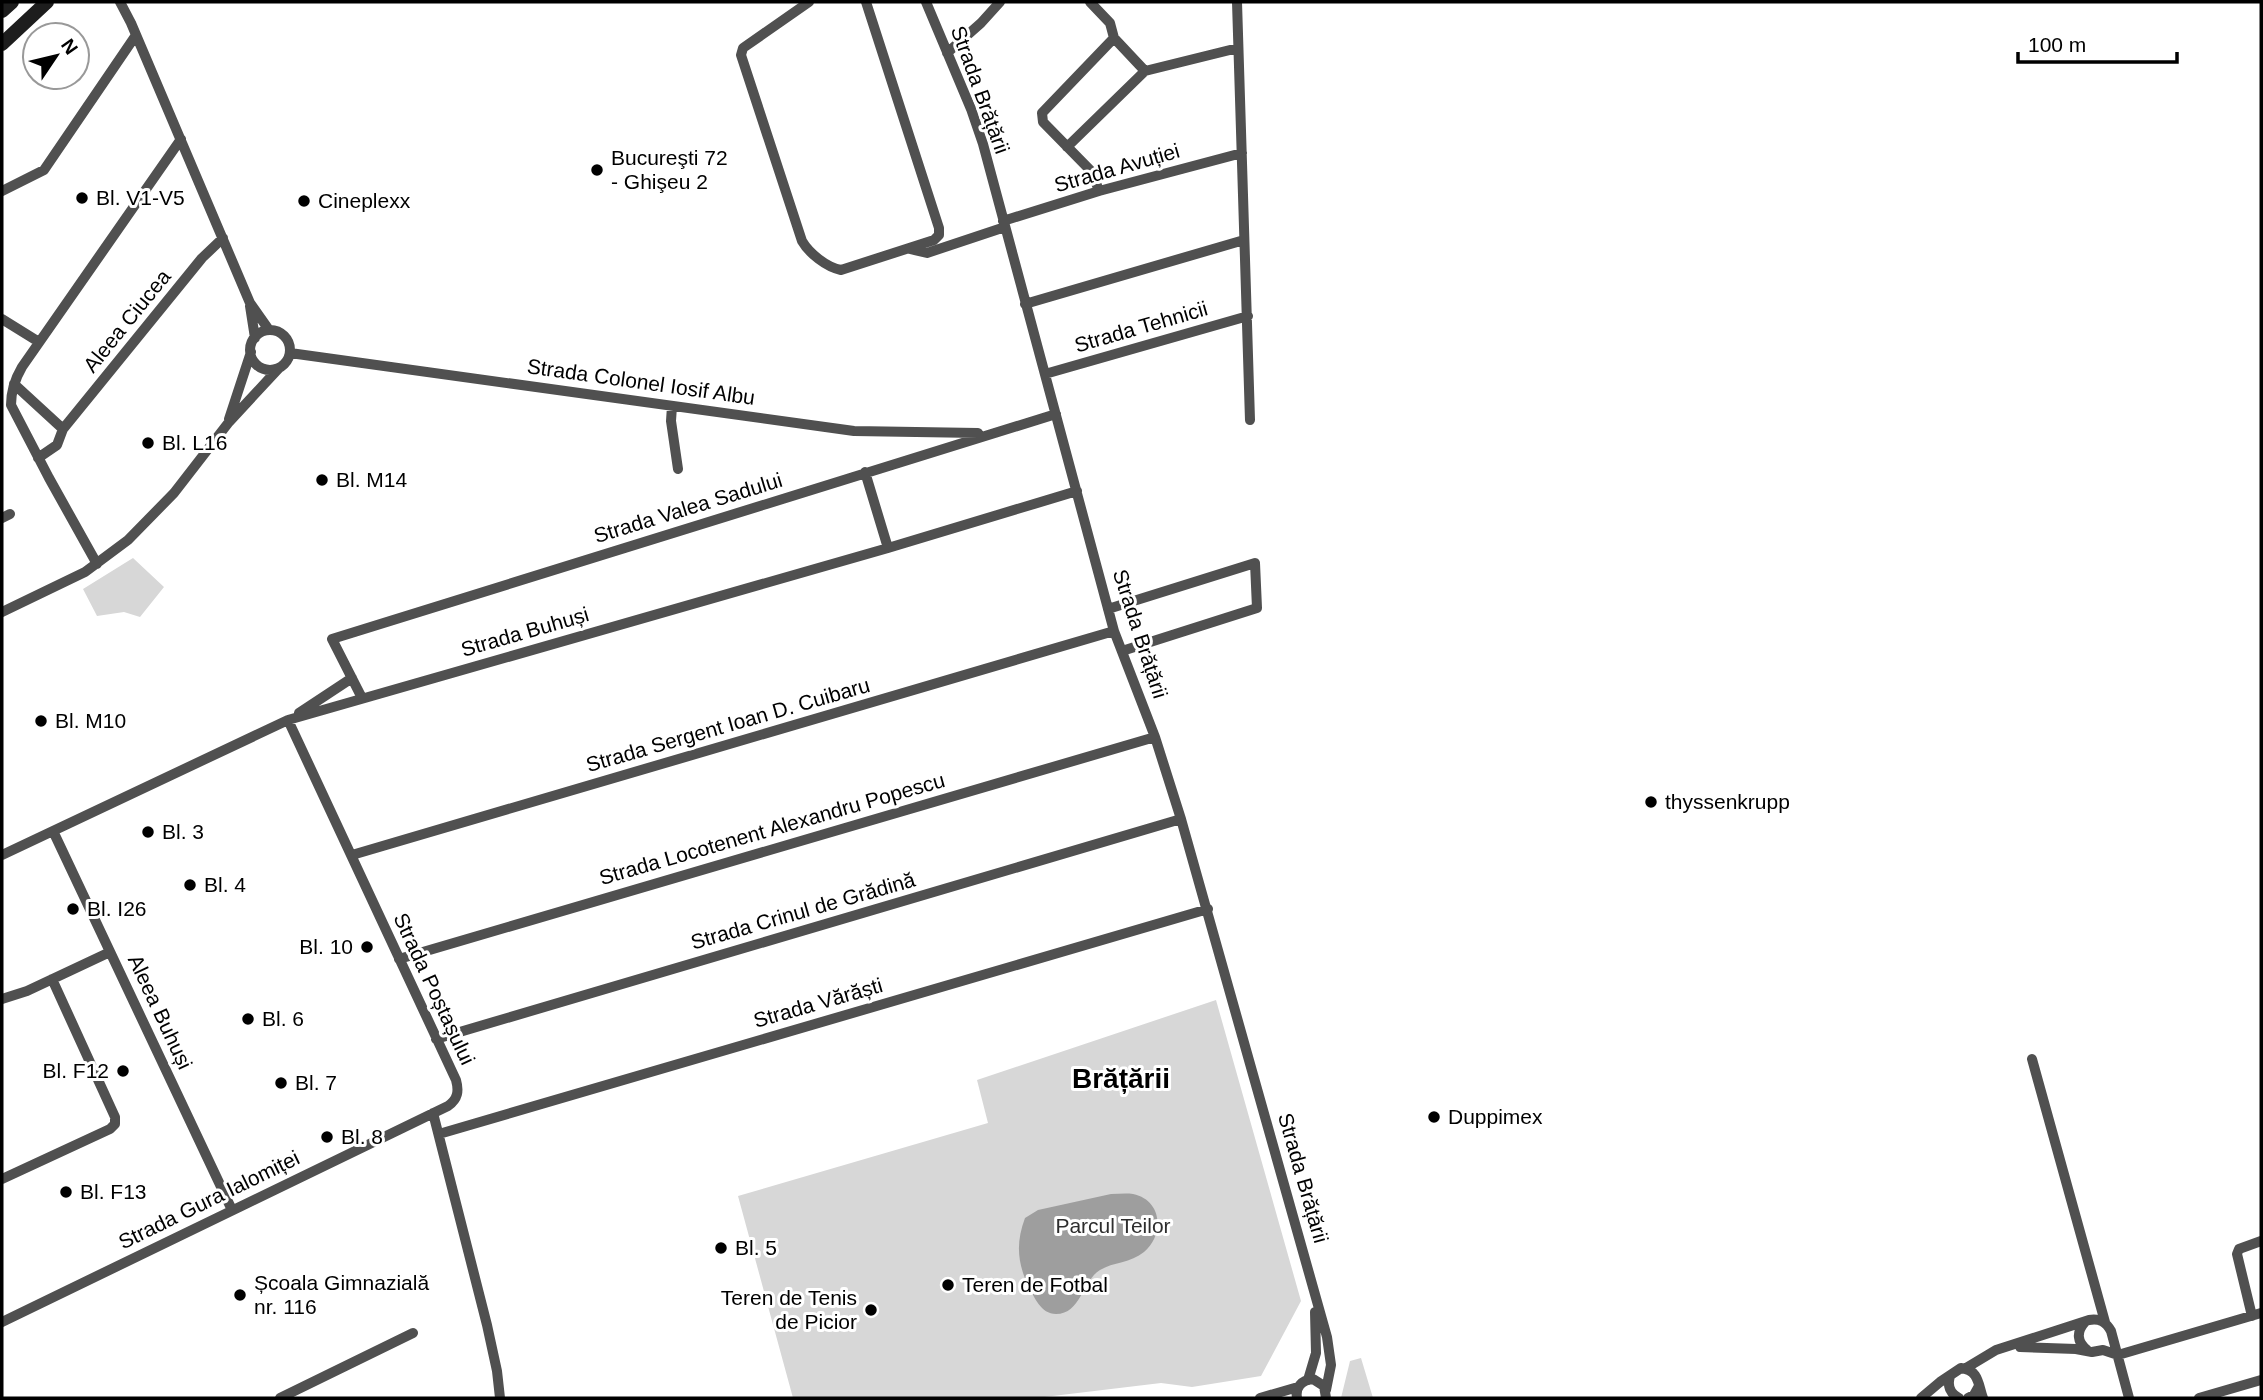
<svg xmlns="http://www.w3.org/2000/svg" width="2263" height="1400" font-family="Helvetica,sans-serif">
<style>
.green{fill:#d7d7d7}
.water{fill:#9e9e9e}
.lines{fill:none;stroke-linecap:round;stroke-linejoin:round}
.minor{stroke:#505050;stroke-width:10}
.secondary{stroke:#1d1d1d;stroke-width:14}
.poi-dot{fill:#000;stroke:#fff;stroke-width:2.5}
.labels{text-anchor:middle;stroke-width:6;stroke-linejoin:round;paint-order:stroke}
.street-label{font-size:21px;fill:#000;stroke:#fff}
.poi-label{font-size:21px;fill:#000;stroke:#fff;text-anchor:start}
.park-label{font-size:21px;fill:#2e2e2e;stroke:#fff}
.district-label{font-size:28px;font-weight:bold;fill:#000;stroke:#fff}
</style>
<rect width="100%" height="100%" fill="#fff"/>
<path class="green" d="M133 558 164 587 140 617 124 612 97 616 83 589Z
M1216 1000 1301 1301 1261 1376 1192 1387 1161 1383 1036 1398H793L738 1196 988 1123 977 1080Z
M1361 1358 1373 1398H1341L1350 1361Z"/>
<path class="water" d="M1111 1194C1118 1194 1126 1193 1133 1194 1162 1200 1165 1234 1144 1252 1131 1263 1113 1262 1100 1270 1082 1281 1081 1314 1056 1314 1041 1314 1034 1297 1028 1285 1017 1262 1016 1242 1025 1218L1038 1210Z"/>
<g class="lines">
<path class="minor" d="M120 2 131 23 250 303 269 330
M809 2 743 48 741 55 802 241C809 253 826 267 841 270L934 240 939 235V228L866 2
M926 2 971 109 983 144 1114 631 1155 737 1181 819 1327 1337 1331 1365 1326 1390
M1090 2 1110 23 1114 38 1145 71
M1237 2 1250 420
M947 53 981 23 1000 2
M1067 147 1145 71 1238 48
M2 191 44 170 136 35
M1099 191 1092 172 1043 122 1042 113 1114 38
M1003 221 1099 191 1242 153
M910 249 927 253 1005 227
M1025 304 1244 240
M250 306 255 338
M2 319 39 342
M250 350a20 20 0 1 1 40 0a20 20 0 1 1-40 0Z
M290 353 854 431 978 433
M1045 374 1248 316
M14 384 63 429
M672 406 671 421 678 469
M229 419 251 352
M38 458 57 445 63 429 202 258 223 238
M865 472 888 548
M2 518 10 514
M97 564 49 478 11 405C11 391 15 379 22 367L181 139
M1108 609 1255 563 1257 608 1122 651
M2 612 85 572 128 540 174 493 229 422 279 368
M362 698 332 639 1056 414
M299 713 352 678
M53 831 232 1210
M2 855 288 720 888 548 1077 491
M352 855 1114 631
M399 959 1155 737
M2 999 27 991 110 952
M436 1039 1181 819
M2032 1059 2105 1322
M433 1113 487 1325 497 1371 500 1398
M439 1134 1208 909
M2 1179 110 1129 115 1124V1117L52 979
M2252 1316 2237 1254 2239 1249 2261 1241
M2 1322 448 1106C458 1099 459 1091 456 1080L288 720
M2085 1322C2076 1332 2077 1342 2087 1350
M2020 1347 2076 1349 2092 1352 2103 1350 2118 1355
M2118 1355 2261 1313
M1966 1368 1996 1350 2089 1320C2100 1318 2106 1322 2111 1331L2129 1398
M1950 1376C1947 1386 1950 1394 1959 1398
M1308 1380 1316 1353 1315 1312
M280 1398 413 1333
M1260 1398 1298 1387
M1297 1398C1295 1387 1302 1380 1313 1379L1324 1386 1326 1398
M1921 1398 1940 1382 1961 1368C1979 1370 1978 1384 1983 1398
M1968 1398 1974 1395 1979 1386
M2199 1398 2261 1380"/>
<path class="secondary" d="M2 11 12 2
M2 44 47 2"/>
</g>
<g class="poi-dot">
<circle cx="597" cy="170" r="7"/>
<circle cx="82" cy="198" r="7"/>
<circle cx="304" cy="201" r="7"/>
<circle cx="148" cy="443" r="7"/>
<circle cx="322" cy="480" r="7"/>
<circle cx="41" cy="721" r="7"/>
<circle cx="1651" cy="802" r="7"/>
<circle cx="148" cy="832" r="7"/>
<circle cx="190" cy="885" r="7"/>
<circle cx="73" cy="909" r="7"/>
<circle cx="367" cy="947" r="7"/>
<circle cx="248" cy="1019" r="7"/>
<circle cx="123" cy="1071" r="7"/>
<circle cx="281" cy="1083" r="7"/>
<circle cx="1434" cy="1117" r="7"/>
<circle cx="327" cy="1137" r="7"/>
<circle cx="66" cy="1192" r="7"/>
<circle cx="721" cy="1248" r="7"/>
<circle cx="948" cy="1285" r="7"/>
<circle cx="240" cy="1295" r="7"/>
<circle cx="871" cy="1310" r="7"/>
</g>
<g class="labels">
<g class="street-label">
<text transform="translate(980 90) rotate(70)" y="7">Strada Brățării</text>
<text transform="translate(1117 168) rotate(-16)" y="7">Strada Avuției</text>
<text transform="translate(127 321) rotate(-51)" y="7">Aleea Ciucea</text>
<text transform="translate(1141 327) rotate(-16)" y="7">Strada Tehnicii</text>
<text transform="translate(641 382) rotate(8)" y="7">Strada Colonel Iosif Albu</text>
<text transform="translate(688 508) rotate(-17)" y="7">Strada Valea Sadului</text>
<text transform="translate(525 632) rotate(-16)" y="7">Strada Buhuși</text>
<text transform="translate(1140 634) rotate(72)" y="7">Strada Brățării</text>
<text transform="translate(728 725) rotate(-16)" y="7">Strada Sergent Ioan D. Cuibaru</text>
<text transform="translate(772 829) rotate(-16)" y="7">Strada Locotenent Alexandru Popescu</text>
<text transform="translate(803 911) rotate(-16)" y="7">Strada Crinul de Grădină</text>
<text transform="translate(434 989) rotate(65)" y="7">Strada Poștașului</text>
<text transform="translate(818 1003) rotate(-16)" y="7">Strada Vărăști</text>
<text transform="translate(160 1012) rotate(65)" y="7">Aleea Buhuși</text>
<text transform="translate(1303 1178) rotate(74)" y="7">Strada Brățării</text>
<text transform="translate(209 1200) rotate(-26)" y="7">Strada Gura Ialomiței</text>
</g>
<g class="poi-label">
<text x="611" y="165">Bucureşti 72<tspan x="611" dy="24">- Ghişeu 2</tspan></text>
<text x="96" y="205">Bl. V1-V5</text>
<text x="318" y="208">Cineplexx</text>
<text x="162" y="450">Bl. L16</text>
<text x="336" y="487">Bl. M14</text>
<text x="55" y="728">Bl. M10</text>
<text x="1665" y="809">thyssenkrupp</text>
<text x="162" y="839">Bl. 3</text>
<text x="204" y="892">Bl. 4</text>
<text x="87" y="916">Bl. I26</text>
<text x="353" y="954" text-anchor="end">Bl. 10</text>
<text x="262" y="1026">Bl. 6</text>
<text x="109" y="1078" text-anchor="end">Bl. F12</text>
<text x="295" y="1090">Bl. 7</text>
<text x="1448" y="1124">Duppimex</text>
<text x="341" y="1144">Bl. 8</text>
<text x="80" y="1199">Bl. F13</text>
<text x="735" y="1255">Bl. 5</text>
<text x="254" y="1290">Școala Gimnazială<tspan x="254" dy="24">nr. 116</tspan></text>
<text x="962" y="1292">Teren de Fotbal</text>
<text x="857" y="1305" text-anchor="end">Teren de Tenis<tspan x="857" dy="24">de Picior</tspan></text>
</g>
<g class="park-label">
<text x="1113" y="1233">Parcul Teilor</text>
</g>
<g class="district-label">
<text x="1121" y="1088">Brățării</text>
</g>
</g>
<rect width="2263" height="1400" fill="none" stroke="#000000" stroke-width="7"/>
<g transform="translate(56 56) rotate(55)"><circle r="33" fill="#ffffff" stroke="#999999" stroke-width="2"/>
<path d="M0-5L12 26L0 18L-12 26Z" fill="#000000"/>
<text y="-10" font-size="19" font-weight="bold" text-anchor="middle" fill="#000000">N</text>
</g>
<path d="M2018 52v10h159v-10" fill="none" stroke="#000000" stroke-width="3.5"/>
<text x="2028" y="52" font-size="21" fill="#000000" stroke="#ffffff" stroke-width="5" paint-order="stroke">100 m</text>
</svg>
